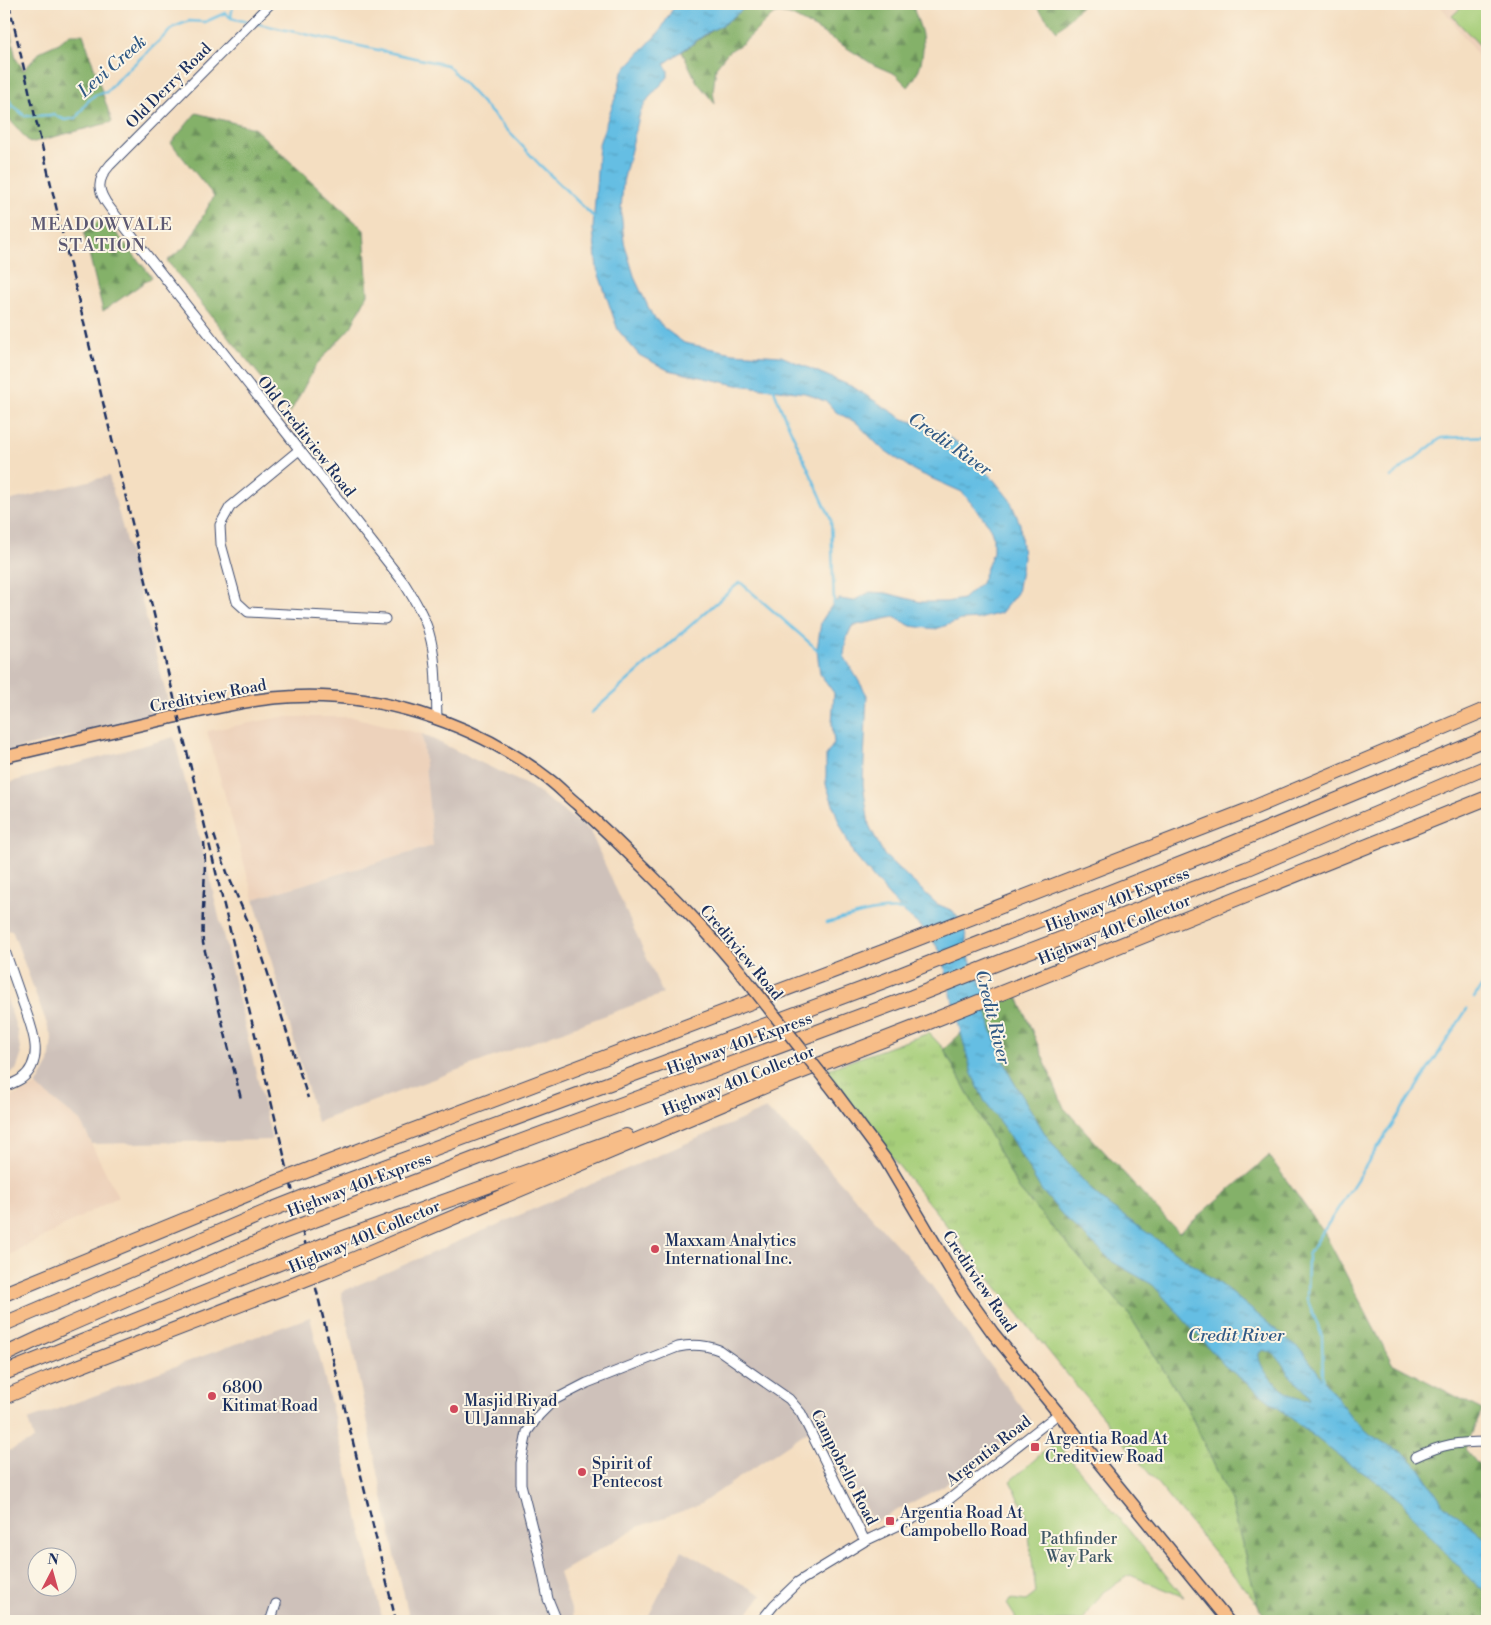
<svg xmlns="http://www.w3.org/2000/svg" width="1491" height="1625" font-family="'Libre Bodoni',serif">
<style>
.built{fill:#edd2bb}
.industrial{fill:#cec1ba;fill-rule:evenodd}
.grass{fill:url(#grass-tufts);stroke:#607e6c}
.forest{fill:url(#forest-firs);stroke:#507064}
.park{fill:#a6ce79;stroke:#607e6c}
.water{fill:url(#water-ripples);stroke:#4076a0;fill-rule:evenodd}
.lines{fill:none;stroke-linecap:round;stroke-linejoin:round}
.stream{stroke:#65bee3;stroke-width:2.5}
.minor-casing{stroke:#3c496d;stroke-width:11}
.major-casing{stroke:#3c496d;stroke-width:14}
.highway-casing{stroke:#3c496d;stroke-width:16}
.minor{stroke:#fff;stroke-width:9}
.major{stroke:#f7bd88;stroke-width:11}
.highway{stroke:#f7bd88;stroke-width:14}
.rail{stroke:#1b2f5e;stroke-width:2.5;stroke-dasharray:8 4;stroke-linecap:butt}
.major-bridge-casing{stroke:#3c496d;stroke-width:14;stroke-linecap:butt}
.highway-bridge-casing{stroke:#3c496d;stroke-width:16;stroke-linecap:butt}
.major-bridge{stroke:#f7bd88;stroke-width:11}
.highway-bridge{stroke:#f7bd88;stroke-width:14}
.poi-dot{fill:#d1495b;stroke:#fcf5e5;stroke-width:2}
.labels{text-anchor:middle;stroke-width:4;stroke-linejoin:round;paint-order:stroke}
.street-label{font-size:16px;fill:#1b2f5e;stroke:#fcf5e5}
.poi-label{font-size:16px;fill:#1b2f5e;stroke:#fcf5e5;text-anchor:start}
.park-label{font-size:16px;fill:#3e5765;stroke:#fcf5e5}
.water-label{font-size:18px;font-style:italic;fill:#315a86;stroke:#fcf5e5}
.neighbourhood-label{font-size:18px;letter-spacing:1px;fill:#5c5872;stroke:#fcf5e5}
</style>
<defs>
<pattern id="grass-tufts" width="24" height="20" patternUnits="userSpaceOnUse" patternTransform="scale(1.25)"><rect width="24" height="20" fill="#a6ce79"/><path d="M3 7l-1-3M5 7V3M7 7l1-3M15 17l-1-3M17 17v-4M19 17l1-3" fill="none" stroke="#8eb16b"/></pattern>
<pattern id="forest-firs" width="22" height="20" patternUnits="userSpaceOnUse" patternTransform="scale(1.25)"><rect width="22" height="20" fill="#84b169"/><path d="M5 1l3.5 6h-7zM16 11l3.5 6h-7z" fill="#6b905a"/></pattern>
<pattern id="water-ripples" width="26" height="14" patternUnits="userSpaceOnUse" patternTransform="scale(1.25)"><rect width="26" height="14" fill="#65bee3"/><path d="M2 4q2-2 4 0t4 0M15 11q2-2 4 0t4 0" fill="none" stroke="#529bbb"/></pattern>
</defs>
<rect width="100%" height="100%" fill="#fcf5e5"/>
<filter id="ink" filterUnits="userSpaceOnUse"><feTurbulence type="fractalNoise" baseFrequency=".02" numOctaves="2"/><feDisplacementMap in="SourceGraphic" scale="10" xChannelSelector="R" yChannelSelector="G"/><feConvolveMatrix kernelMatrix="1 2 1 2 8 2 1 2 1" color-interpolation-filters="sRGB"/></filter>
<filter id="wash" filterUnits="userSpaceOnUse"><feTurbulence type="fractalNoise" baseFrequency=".0096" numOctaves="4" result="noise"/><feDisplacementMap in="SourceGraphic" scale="20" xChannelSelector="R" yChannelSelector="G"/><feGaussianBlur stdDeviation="1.12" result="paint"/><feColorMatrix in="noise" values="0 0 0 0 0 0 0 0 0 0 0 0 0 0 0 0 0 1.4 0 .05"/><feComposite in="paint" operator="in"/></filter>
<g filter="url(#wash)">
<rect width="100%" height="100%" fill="#f4dec1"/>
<path class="built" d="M1439 4H1487V68Z
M282 717H352L422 734 433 846 254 899 207 731Z
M36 1086 80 1121 118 1197 4 1258V1100Z"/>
<path class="industrial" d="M109 476 171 712 4 752V502Z
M422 734 531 787 590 831 663 994 317 1122 254 899 433 846Z
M174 737 210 879 272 1140 92 1144 80 1121 36 1086 49 1063 52 1038 12 930 4 931V784Z
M4 990 17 1030 21 1056 16 1070 4 1076Z
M766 1109 811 1149 923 1274 1031 1420 943 1486 873 1523 821 1422 699 1505 638 1527 559 1573 575 1621H410L397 1565 341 1292Z
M310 1317 383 1621H4V1453L34 1440 28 1420ZM38 1558H68V1588H38Z
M682 1550 762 1595 742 1621H646Z"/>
<path class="grass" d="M929 1033 944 1049 1019 1189 1128 1313 1187 1407 1231 1501 1258 1605 1062 1368 822 1071Z"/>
<path class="forest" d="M4 4H5L16 59 24 70 41 51 59 43 70 34H83L112 122 30 143 4 113Z
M750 4H913C914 14 920 24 922 35 925 54 921 72 908 87L895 74 874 65 815 28 790 15 778 13 772 16 743 43 728 52 716 67 713 92 715 104 697 82 682 52C704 35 728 21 750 4Z
M1034 4H1083L1057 31Z
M196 113 254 128 364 230 368 294 351 327 316 365 290 413 167 261 187 245 214 196 171 143Z
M103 217 152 277 103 311 84 233Z
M1013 985 1064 1108 1179 1233 1269 1156 1325 1234 1392 1363 1482 1410 1465 1449 1487 1475V1621H1269L1258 1605 1231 1501 1187 1407 1128 1313 1019 1189 944 1049Z"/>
<path class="park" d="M1465 4H1487V53L1452 16Z
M1056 1441V1442L1184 1597 1130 1575 1103 1592 1082 1621H1012L1016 1618 1007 1604 1012 1599 1026 1601 1036 1593 1026 1512 1010 1481Z"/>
<path class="water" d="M678 4H750L724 24 707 33 664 64 668 70V77L648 99 640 113 623 182 621 211 624 242 635 279 652 315 665 329 684 343 733 353 781 356 853 387 903 419 935 429 958 443 994 480 1010 500 1020 524 1023 558 1017 593 1001 613 979 619 961 620 936 629 911 626 894 617 852 626 846 639 844 656 867 695 863 784 869 825 884 855 937 904 953 911 964 926 970 960 985 992 984 1001 991 1030 1012 1079 1044 1132 1064 1159 1096 1195 1112 1208 1223 1286 1303 1352 1351 1417 1371 1435 1389 1446 1403 1452 1420 1469 1444 1505 1487 1540V1592L1472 1581 1431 1537 1402 1502 1382 1485 1344 1460 1225 1366 1153 1285 1113 1262 1066 1219 1042 1191 1007 1132 985 1102 972 1074 954 1007 942 954 926 931 902 911 854 855 839 822 826 784V756L834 743 832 723 834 693 820 674 817 650 821 622 834 602 840 599 853 601 870 592 886 593 921 602H946L963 599 981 583 993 552V537L989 525 962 492 915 471 880 447 857 423 836 412 827 402 805 393 737 385 668 370 639 355 618 330 597 269 593 229 599 144 611 109 618 91 622 72 660 31 672 10ZM1264 1350C1279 1353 1281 1364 1289 1374 1296 1384 1306 1388 1310 1399 1293 1404 1256 1371 1259 1353Z"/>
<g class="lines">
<path class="stream" d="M231 17 233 4
M254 23 447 65 539 164 596 219
M4 93 13 106 25 116 54 115 65 120 76 118 88 101 95 95 107 92 116 81 174 27 189 21 205 22 225 13 231 18 248 22
M4 114 13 106
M773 387 782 411 831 519 834 605
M1391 477 1441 438 1487 436
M591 713 740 582 819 651
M826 923C852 917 876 907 903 910
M1474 998 1487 978
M1323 1379 1322 1336 1307 1299 1308 1255 1467 1009"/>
</g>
</g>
<g filter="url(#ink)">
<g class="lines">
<g class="minor-casing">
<path id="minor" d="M270 4 110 165C96 181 97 191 110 208L404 583C414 599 424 615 429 633 437 660 436 691 437 719
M299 450 230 507 220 525 221 544 237 602 248 612 385 619
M4 948C10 966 17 985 23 1003 31 1026 47 1060 21 1079 16 1082 9 1085 4 1087
M1415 1457C1443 1444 1457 1442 1487 1442
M269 1621 271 1619 276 1604
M557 1621 548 1599 539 1555 521 1484V1463L527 1432 539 1415 554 1400 587 1383 678 1347C692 1344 706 1345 719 1350L789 1399 801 1413 865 1541
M761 1621 774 1605 798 1582 865 1541 942 1505 1058 1414"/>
</g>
<g class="major-casing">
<path id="major" d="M4 757C56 745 108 733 161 720 198 712 235 702 273 698 371 688 474 721 551 781 560 788 568 797 577 804 600 825 622 846 644 868 678 902 712 936 742 974
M835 1092 885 1159 963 1291 993 1333 1228 1621"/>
</g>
<g class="highway-casing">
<path id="highway" d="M311 1169 888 950 1246 811 1487 709
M314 1193 887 980 1209 853 1487 738
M320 1218 498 1150 912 997 1008 959 1246 869 1487 767
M324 1245 626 1136
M331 1269 777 1081 914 1028 1487 798
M4 1294 270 1185
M4 1324 273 1209
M4 1355 66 1326 280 1233
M4 1373 287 1260
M4 1397 49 1378 293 1284"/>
</g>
<use href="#minor" class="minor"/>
<use href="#major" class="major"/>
<use href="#highway" class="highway"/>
<path class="rail" d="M9 4 58 215 396 1621
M214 835 228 875 261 952 308 1098
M204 842C207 875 201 909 203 943L241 1099"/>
<g class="major-bridge-casing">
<path id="major-bridge" d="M742 974 835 1092"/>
</g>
<g class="highway-bridge-casing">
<path id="highway-bridge" d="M270 1185 311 1169
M273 1209 314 1193
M280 1233 320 1218
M287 1260 324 1245
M293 1284 331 1269"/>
</g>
<use href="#major-bridge" class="major-bridge"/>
<use href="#highway-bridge" class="highway-bridge"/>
</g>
</g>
<g class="poi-dot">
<circle cx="655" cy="1249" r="5"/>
<circle cx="212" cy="1396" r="5"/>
<circle cx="454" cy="1409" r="5"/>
<rect x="1030" y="1442" width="10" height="10" rx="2.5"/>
<circle cx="582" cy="1472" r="5"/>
<rect x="885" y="1516" width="10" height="10" rx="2.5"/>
</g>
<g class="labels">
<g class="street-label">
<text transform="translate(168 85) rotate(-45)" y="6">Old Derry Road</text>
<text transform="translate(307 436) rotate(52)" y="6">Old Creditview Road</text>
<text transform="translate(208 695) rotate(-11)" y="6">Creditview Road</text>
<text transform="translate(1117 899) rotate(-21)" y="6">Highway 401 Express</text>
<text transform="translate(1114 929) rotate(-22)" y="6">Highway 401 Collector</text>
<text transform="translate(742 952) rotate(50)" y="6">Creditview Road</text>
<text transform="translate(739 1043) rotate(-20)" y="6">Highway 401 Express</text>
<text transform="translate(738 1080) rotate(-22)" y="6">Highway 401 Collector</text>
<text transform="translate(359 1184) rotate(-21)" y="6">Highway 401 Express</text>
<text transform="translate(364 1236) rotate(-23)" y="6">Highway 401 Collector</text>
<text transform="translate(980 1281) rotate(56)" y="6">Creditview Road</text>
<text transform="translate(988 1450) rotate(-38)" y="6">Argentia Road</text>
<text transform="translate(845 1467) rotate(63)" y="6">Campobello Road</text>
</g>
<g class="poi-label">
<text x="665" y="1246">Maxxam Analytics<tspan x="665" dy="18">International Inc.</tspan></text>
<text x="222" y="1393">6800<tspan x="222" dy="18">Kitimat Road</tspan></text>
<text x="464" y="1406">Masjid Riyad<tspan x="464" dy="18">Ul Jannah</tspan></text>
<text x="1045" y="1444">Argentia Road At<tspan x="1045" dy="18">Creditview Road</tspan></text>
<text x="592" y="1469">Spirit of<tspan x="592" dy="18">Pentecost</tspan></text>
<text x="900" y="1518">Argentia Road At<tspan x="900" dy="18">Campobello Road</tspan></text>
</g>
<g class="park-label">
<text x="1079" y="1544">Pathfinder<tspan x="1079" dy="18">Way Park</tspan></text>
</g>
<g class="water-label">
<text transform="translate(112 66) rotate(-41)" y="6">Levi Creek</text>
<text transform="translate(950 444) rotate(35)" y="6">Credit River</text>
<text transform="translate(993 1017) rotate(76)" y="6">Credit River</text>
<text x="1236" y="1341">Credit River</text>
</g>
<g class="neighbourhood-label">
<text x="102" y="230">MEADOWVALE<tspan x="102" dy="21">STATION</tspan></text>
</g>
</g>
<rect width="1491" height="1625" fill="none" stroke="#fcf5e5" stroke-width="20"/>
<g transform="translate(52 1572) rotate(6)"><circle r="24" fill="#fcf5e5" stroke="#a2a6af"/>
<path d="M0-4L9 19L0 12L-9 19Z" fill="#d1495b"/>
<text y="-8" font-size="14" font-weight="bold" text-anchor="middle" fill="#1b2f5e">N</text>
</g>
</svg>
